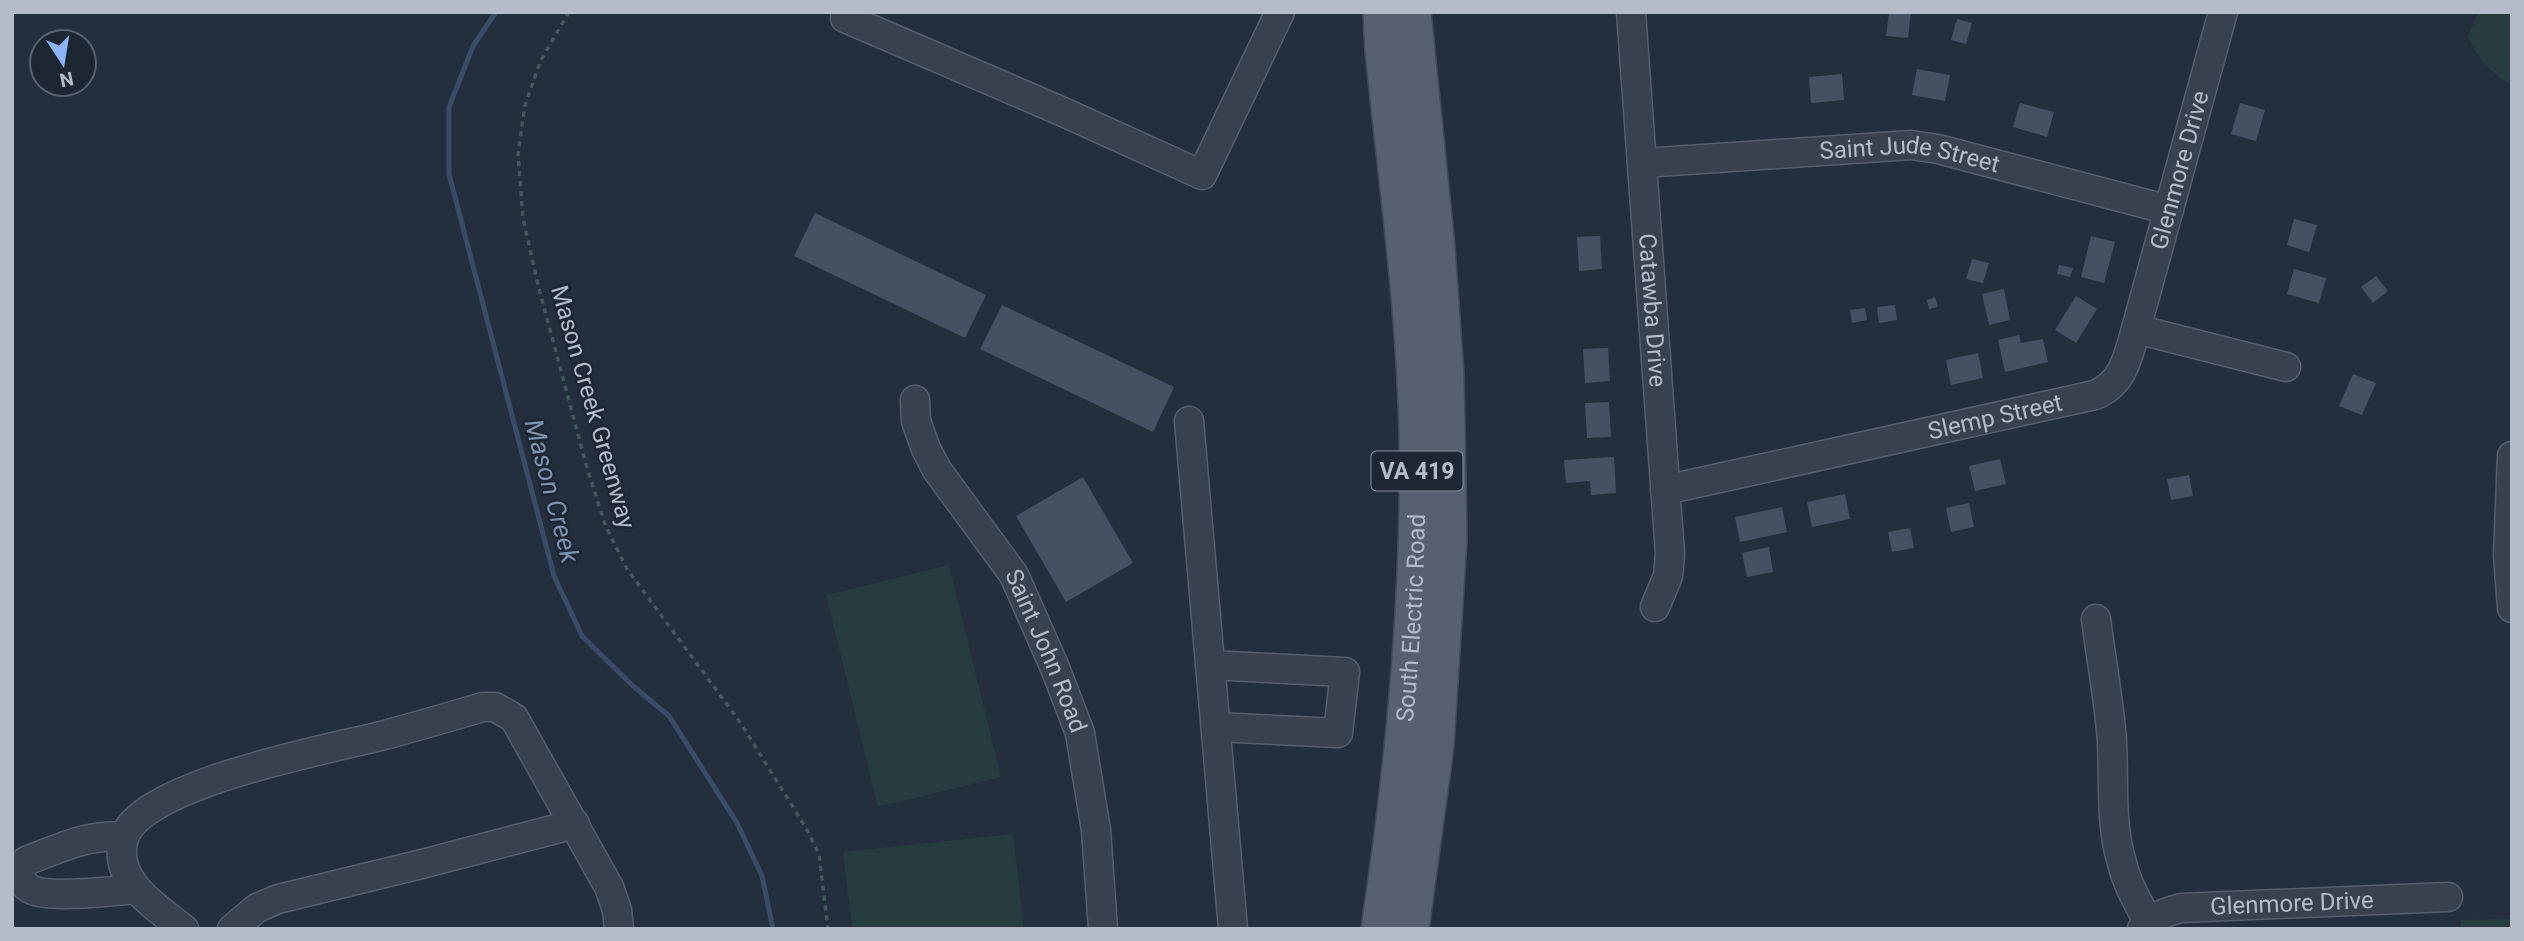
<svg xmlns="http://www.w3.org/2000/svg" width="2524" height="941" font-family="Roboto,sans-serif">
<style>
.green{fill:#263c3f}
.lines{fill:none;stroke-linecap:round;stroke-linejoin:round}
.stream{stroke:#394c67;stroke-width:5}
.building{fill:#455162}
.minor-casing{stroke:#565f6c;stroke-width:31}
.major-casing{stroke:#414a57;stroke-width:38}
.path{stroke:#44595c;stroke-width:3.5;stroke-dasharray:5 5;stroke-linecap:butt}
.minor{stroke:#38414e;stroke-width:28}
.major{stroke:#56606e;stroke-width:35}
.labels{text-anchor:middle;stroke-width:5;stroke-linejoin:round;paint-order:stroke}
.shield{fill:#1d2633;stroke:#878f9c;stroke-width:2}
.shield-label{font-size:23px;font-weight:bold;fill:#b4bcc9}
.street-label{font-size:24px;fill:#b4bcc9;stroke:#1d2633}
.water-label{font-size:26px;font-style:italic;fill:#7c92b1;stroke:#1d2633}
</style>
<rect width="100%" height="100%" fill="#242f3e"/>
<path class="green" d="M2478 12H2512V85C2490 74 2478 58 2468 37Z
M949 565 1001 777 878 807 826 595Z
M1013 834 1024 929H852L843 852Z
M2512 919V929H2461V920Z"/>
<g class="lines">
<path class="stream" d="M496 12 473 46 449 107V174L554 576 582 636 633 686 669 716 737 823 762 876 773 929"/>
</g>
<path class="building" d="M1889 12H1911L1908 38 1886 36Z
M1957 19 1972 23 1966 44 1951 40Z
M1917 69 1950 75 1945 101 1912 95Z
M1842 74 1844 100 1811 103 1809 77Z
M2020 103 2054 112 2047 137 2013 127Z
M2240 103 2265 110 2256 141 2231 134Z
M815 213 986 295 965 338 794 256Z
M2294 219 2317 225 2309 252 2287 245Z
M1600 236 1602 269 1579 271 1577 237Z
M2091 236 2115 242 2104 283 2081 277Z
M1972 259 1989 263 1983 283 1966 279Z
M2059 265 2073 268 2070 277 2057 274Z
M2294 269 2326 278 2319 303 2287 294Z
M2376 276 2388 291 2373 303 2361 287Z
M2004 289 2010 320 1989 325 1982 294Z
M2076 296 2097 309 2076 343 2055 330Z
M1935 297 1938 307 1929 309 1927 300Z
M1002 305 1174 387 1153 432 980 349Z
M1895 305 1897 320 1879 323 1877 307Z
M1865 308 1867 320 1852 323 1850 310Z
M2019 335 2021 343 2043 339 2048 362 2005 372 1998 340Z
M1608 348 1610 381 1585 383 1583 349Z
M1978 353 1983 378 1951 385 1946 360Z
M2353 374 2376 383 2362 415 2339 406Z
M1609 402 1611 437 1587 438 1585 403Z
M1614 457 1616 493 1591 495 1590 481 1566 483 1564 460Z
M2000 459 2006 484 1975 491 1969 466Z
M2189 475 2193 496 2171 500 2167 479Z
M1083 477 1133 563 1066 602 1016 516Z
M1845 494 1850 519 1812 527 1807 502Z
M1969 503 1974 527 1951 532 1946 508Z
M1782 507 1787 532 1740 542 1735 517Z
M1910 528 1914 548 1892 552 1888 532Z
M1769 547 1773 572 1747 577 1742 553Z"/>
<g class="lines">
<g class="minor-casing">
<g id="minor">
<path d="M848 12 845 18 1061 111 1202 175 1280 12"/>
<path id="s1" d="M1631 12 1670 554 1668 576 1655 607"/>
<path id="s2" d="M1643 163 1911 145 1938 149 2169 210"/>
<path d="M2136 329 2286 367"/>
<path id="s3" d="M915 400 916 421 926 449 937 470 1014 575 1055 668 1080 733 1096 830 1103 929"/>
<path d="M1189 421 1233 929"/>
<path d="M2512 456 2508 555 2512 608"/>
<path id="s4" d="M1665 490 2095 395C2124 383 2128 356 2136 329L2223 12"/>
<path d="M2096 619C2101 659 2109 700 2112 741 2114 781 2110 824 2122 863 2127 884 2138 903 2148 921"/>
<path d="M1210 665 1345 672 1338 733 1216 727"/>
<path d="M124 837C89 833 58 849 26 861L21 868 20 876C22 882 25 886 30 889 48 899 113 891 136 889"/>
<path d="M184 929C156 907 111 880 124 838 140 784 329 749 381 736 415 727 449 717 483 707H495L514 718 609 887 617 910 619 929"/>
<path d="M232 929 257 908 278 899 422 864 575 824"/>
<path id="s5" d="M2142 929C2153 917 2165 912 2181 908L2448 897"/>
</g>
</g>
<g class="major-casing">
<g id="major">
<path id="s6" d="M1379 929C1404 764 1420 599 1417 432 1414 304 1396 178 1383 51L1381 12"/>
<path d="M1411 929 1436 745 1449 539 1446 376 1437 248 1413 12"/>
</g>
</g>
<path class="path" d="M569 12 541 60 525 105 518 154 523 218 538 285 587 468 606 527 627 569 740 722 806 828 819 854 828 929"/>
<use href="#minor" class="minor"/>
<use href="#major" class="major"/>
</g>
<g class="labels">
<rect class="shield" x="1371.5" y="451.5" width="91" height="39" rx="5"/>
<g class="shield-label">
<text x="1417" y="479">VA 419</text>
</g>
<g class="street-label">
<text dy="8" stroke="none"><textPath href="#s2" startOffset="268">Saint Jude Street</textPath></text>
<text dy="8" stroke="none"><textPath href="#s4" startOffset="686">Glenmore Drive</textPath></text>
<text dy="8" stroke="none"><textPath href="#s1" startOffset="299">Catawba Drive</textPath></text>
<text transform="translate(593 407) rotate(74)" y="8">Mason Creek Greenway</text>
<text dy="8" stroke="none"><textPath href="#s4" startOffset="338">Slemp Street</textPath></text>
<text dy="8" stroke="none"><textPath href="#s6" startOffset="313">South Electric Road</textPath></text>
<text dy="8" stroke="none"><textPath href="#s3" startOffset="287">Saint John Road</textPath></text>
<text dy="8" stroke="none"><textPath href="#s5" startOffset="156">Glenmore Drive</textPath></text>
</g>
<g class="water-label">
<text transform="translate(552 491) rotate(75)" y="9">Mason Creek</text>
</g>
</g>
<rect width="2524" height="941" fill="none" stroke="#b4bcc9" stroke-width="28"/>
<g transform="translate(63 63) rotate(168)"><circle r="33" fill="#1d2633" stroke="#59626f" stroke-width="2"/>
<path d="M0-5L12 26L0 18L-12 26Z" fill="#8ab4f8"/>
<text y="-10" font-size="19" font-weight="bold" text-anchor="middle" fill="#b4bcc9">N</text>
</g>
</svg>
